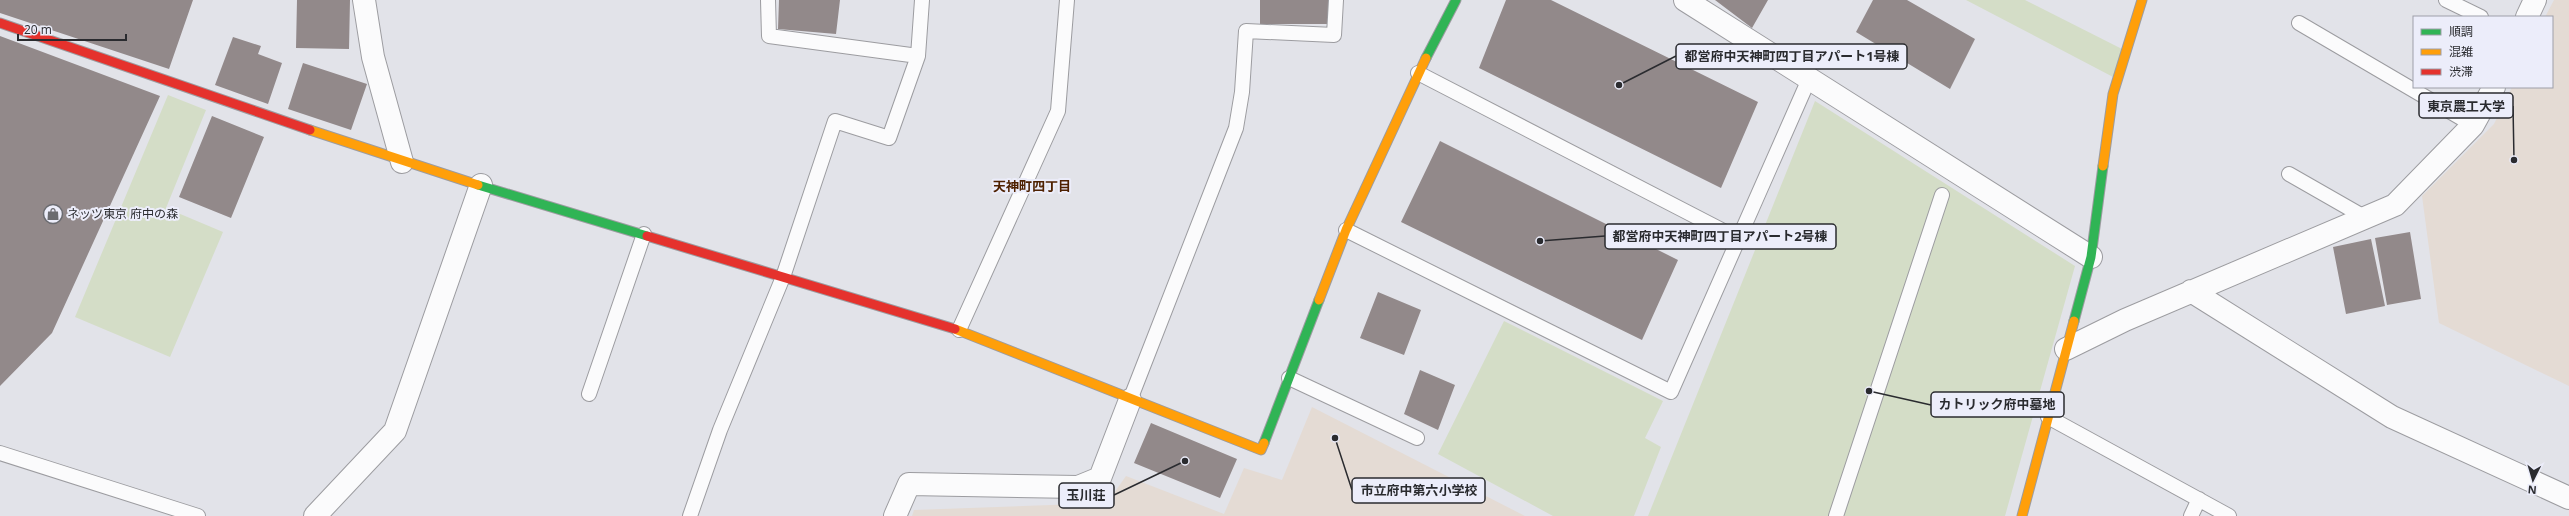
<svg xmlns="http://www.w3.org/2000/svg" width="2569" height="516" font-family="'Open Sans','Noto Sans JP',sans-serif">
<style>
.education{fill:#e4dbd4}
.green{fill:#d4ddc7}
.building{fill:#92898a}
.lines{fill:none;stroke-linecap:round;stroke-linejoin:round}
.lane-casing{stroke:#9c9ca0;stroke-width:16}
.street-casing{stroke:#9c9ca0;stroke-width:24}
.fast-casing{stroke:#9c9ca0;stroke-width:11}
.slow-casing{stroke:#9c9ca0;stroke-width:11}
.jam-casing{stroke:#9c9ca0;stroke-width:11}
.lane{stroke:#fbfbfc;stroke-width:14}
.street{stroke:#fbfbfc;stroke-width:22}
.fast{stroke:#30b455;stroke-width:9}
.slow{stroke:#ff9f0a;stroke-width:9}
.jam{stroke:#e5322d;stroke-width:9}
.labels{text-anchor:middle;stroke-width:4;stroke-linejoin:round;paint-order:stroke}
.poi-label{font-size:12px;fill:#2a2b2f;stroke:#ecedfa;text-anchor:start}
.neighbourhood-label{font-size:13px;font-weight:bold;fill:#4e2101;stroke:#ecedfa}
.leader{fill:none;stroke:#2a2b2f;stroke-width:1.5}
.callout-dot{fill:#2a2b2f;stroke:#ecedfa;stroke-width:1.5}
.callout{fill:#ecedfa;stroke:#2a2b2f;stroke-width:1.5}
.callout-label{font-size:13px;text-anchor:middle;font-weight:bold;fill:#2a2b2f}
</style>
<rect width="100%" height="100%" fill="#e2e3e9"/>
<path class="education" d="M2554 0H2569V386L2439 323 2422 196 2494 124 2512 87H2552V17H2545Z
M1312 407 1525 516H912L914 510 1107 503 1126 476 1224 514 1244 468 1282 480Z"/>
<path class="green" d="M1966 0H2025L2124 50 2115 78Z
M168 95 206 110 166 208 223 232 170 357 75 317Z
M1815 101 2075 266 2005 516H1648Z
M1504 321 1663 401 1645 438 1661 447 1634 516H1553L1438 454Z"/>
<path class="building" d="M0 0H193L169 69 0 13Z
M297 0H350L349 49 296 48Z
M779 0H840L836 34 778 29Z
M1260 0H1331V24H1260Z
M1506 0H1551L1758 102 1721 188 1479 68Z
M1715 0H1768L1752 28Z
M1873 0H1907L1975 39 1950 89 1856 32Z
M0 36 160 96 52 333 0 386Z
M233 37 261 46 258 54 282 63 268 104 215 85Z
M303 63 367 84 351 130 288 109Z
M212 116 264 137 231 218 179 197Z
M1440 141 1678 260 1642 340 1401 222Z
M2410 232 2421 299 2387 305 2375 238Z
M2371 239 2385 306 2346 314 2333 247Z
M1378 292 1421 310 1404 355 1360 338Z
M1420 370 1455 385 1438 430 1404 414Z
M1151 423 1237 459 1220 498 1134 463Z"/>
<g class="lines">
<g class="lane-casing">
<path id="lane" d="M768 0 769 36 918 56
M2446 0 2481 17
M2299 23 2473 125
M1418 73 1739 239
M2289 174 2366 218
M1346 230 1671 392 1809 79
M959 330 1058 111 1067 0
M1289 378 1417 438
M589 394 644 234
M1130 400 1236 128 1242 92 1246 31 1334 35 1336 0
M2048 417 2229 516
M0 453 198 516
M690 516 720 430 783 277 835 121 889 138 918 56 922 0
M1836 516 1942 195
M2191 516 2199 499"/>
</g>
<g class="street-casing">
<path id="street" d="M364 0 373 57 402 162
M1685 0 2091 257
M2527 17 2535 0
M2191 291 2392 417 2569 498
M2066 349 2125 320 2395 205 2473 125 2494 87
M315 516 395 431 481 185
M895 516 909 484 1078 487 1100 478 1130 400"/>
</g>
<g class="fast-casing">
<path id="fast" d="M1426 58 1456 0
M478 185 647 236
M2074 321 2091 257 2103 166
M1264 443 1319 300"/>
</g>
<g class="slow-casing">
<path id="slow" d="M310 130 478 185
M2103 166 2113 94 2142 0
M1319 300 1346 230 1426 58
M955 329 1261 450 1264 443
M2022 516 2074 321"/>
</g>
<g class="jam-casing">
<path id="jam" d="M0 23 310 130
M647 236 955 329"/>
</g>
<use href="#lane" class="lane"/>
<use href="#street" class="street"/>
<use href="#fast" class="fast"/>
<use href="#slow" class="slow"/>
<use href="#jam" class="jam"/>
</g>
<defs>
<g id="shop-ring" transform="scale(1)"><circle r="9.5" fill="#ecedfa" stroke="#6a6b70" stroke-width="1.5"/><path d="M-5-2.5h2.3a2.7 3.5 0 0 1 5.4 0H5L5.5 6h-11ZM-1.5-2.5h3a1.5 2.3 0 0 0-3 0Z" fill="#6a6b70"/></g>
</defs>
<g fill-rule="evenodd">
<use href="#shop-ring" x="53" y="214"/>
</g>
<g class="labels">
<g class="poi-label">
<text x="67" y="218">ネッツ東京 府中の森</text>
</g>
<g class="neighbourhood-label">
<text x="1032" y="191">天神町四丁目</text>
</g>
</g>
<path class="leader" d="M1619 85L1676 56M2514 160L2513 106M1540 241L1605 236M1869 391L1931 405M1335 438L1352 490M1185 461L1114 495"/>
<g class="callout-dot">
<circle cx="1619" cy="85" r="4"/>
<circle cx="2514" cy="160" r="4"/>
<circle cx="1540" cy="241" r="4"/>
<circle cx="1869" cy="391" r="4"/>
<circle cx="1335" cy="438" r="4"/>
<circle cx="1185" cy="461" r="4"/>
</g>
<g class="callout">
<rect x="1676" y="44" width="231" height="25" rx="4"/>
<rect x="2419" y="93" width="94" height="25" rx="4"/>
<rect x="1605" y="224" width="231" height="25" rx="4"/>
<rect x="1931" y="392" width="133" height="25" rx="4"/>
<rect x="1352" y="478" width="133" height="25" rx="4"/>
<rect x="1059" y="483" width="55" height="25" rx="4"/>
</g>
<g class="callout-label">
<text x="1792" y="61">都営府中天神町四丁目アパート1号棟</text>
<text x="2466" y="111">東京農工大学</text>
<text x="1720" y="241">都営府中天神町四丁目アパート2号棟</text>
<text x="1997" y="409">カトリック府中墓地</text>
<text x="1419" y="495">市立府中第六小学校</text>
<text x="1086" y="500">玉川荘</text>
</g>
<rect x="2413" y="16" width="140" height="72" fill="#ecedfa" stroke="#9e9fa9"/>
<rect x="2421" y="29" width="20" height="6" fill="#30b455" stroke="#9e9fa9"/>
<text x="2449" y="36" font-size="12" fill="#2a2b2f">順調</text>
<rect x="2421" y="49" width="20" height="6" fill="#ff9f0a" stroke="#9e9fa9"/>
<text x="2449" y="56" font-size="12" fill="#2a2b2f">混雑</text>
<rect x="2421" y="69" width="20" height="6" fill="#e5322d" stroke="#9e9fa9"/>
<text x="2449" y="76" font-size="12" fill="#2a2b2f">渋滞</text>
<g transform="translate(2533 480) rotate(185)" stroke="#ecedfa" stroke-width="3" paint-order="stroke">
<path d="M0-3L7 15L0 10L-7 15Z" fill="#2a2b2f"/>
<text y="-6" font-size="11" font-weight="bold" text-anchor="middle" fill="#2a2b2f">N</text>
</g>
<path d="M18 34v6h108v-6" fill="none" stroke="#2a2b2f" stroke-width="2"/>
<text x="24" y="34" font-size="12" fill="#2a2b2f" stroke="#ecedfa" stroke-width="3" paint-order="stroke">20 m</text>
</svg>
